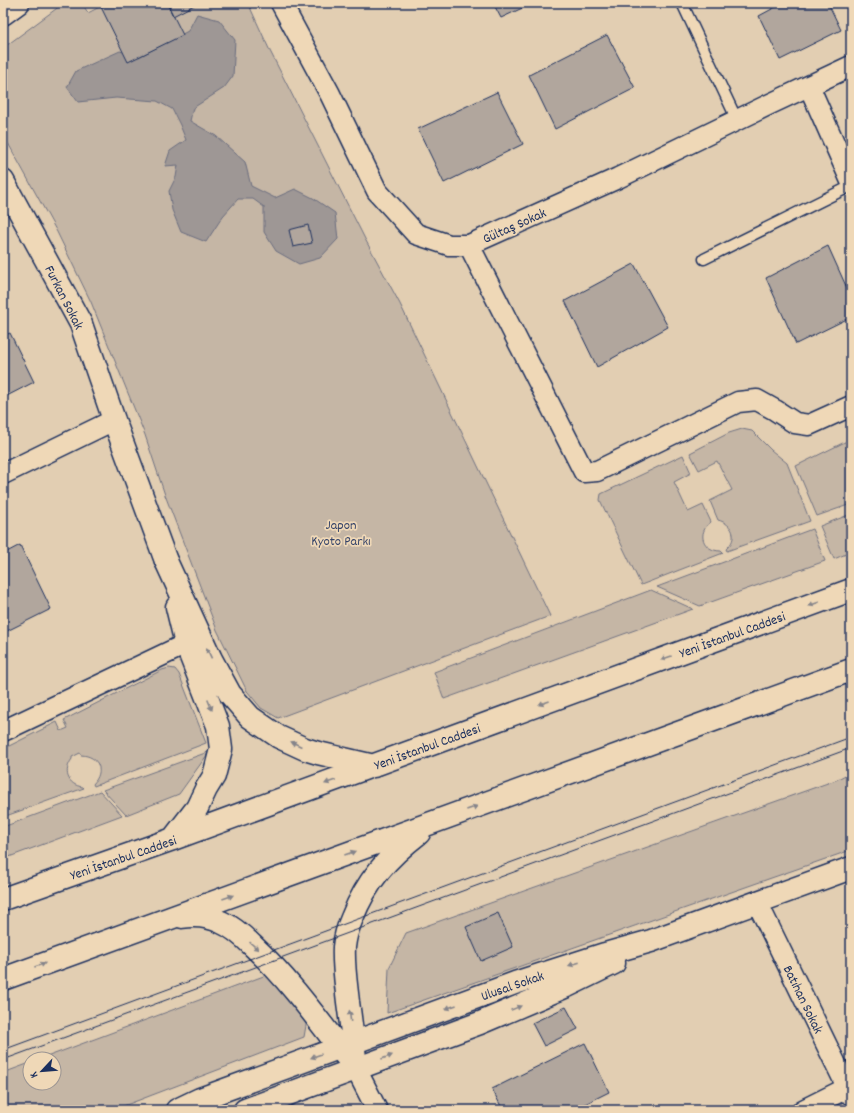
<svg xmlns="http://www.w3.org/2000/svg" width="854" height="1113" font-family="Dekko,sans-serif">
<style>
.green{fill:#c5b6a5;stroke:#707282}
.water{fill:#9e9795;stroke:#6a6d7f}
.building{fill:#b1a69d;stroke:#1b2f5e}
.lines{fill:none;stroke-linecap:round;stroke-linejoin:round}
.lane-casing{stroke:#1b2f5e;stroke-width:13}
.street-casing{stroke:#1b2f5e;stroke-width:23}
.secondary-casing{stroke:#1b2f5e;stroke-width:25}
.highway-casing{stroke:#1b2f5e;stroke-width:25}
.lane{stroke:#efd8b7;stroke-width:10}
.street{stroke:#efd8b7;stroke-width:20}
.secondary{stroke:#efd8b7;stroke-width:22}
.highway{stroke:#efd8b7;stroke-width:22}
.tram{stroke:#1b2f5e;stroke-width:1}
.oneway{fill:#85848a}
.labels{text-anchor:middle;stroke-width:3.5;stroke-linejoin:round;paint-order:stroke}
.street-label{font-size:14px;fill:#1b2f5e;stroke:#efd8b7}
.park-label{font-size:14px;fill:#344369;stroke:#efd8b7}
</style>
<rect width="100%" height="100%" fill="#e2ceb2"/>
<filter id="ink" filterUnits="userSpaceOnUse"><feTurbulence type="fractalNoise" baseFrequency=".025" numOctaves="2"/><feDisplacementMap in="SourceGraphic" scale="8" xChannelSelector="R" yChannelSelector="G"/><feConvolveMatrix kernelMatrix="1 2 1 2 8 2 1 2 1" color-interpolation-filters="sRGB"/></filter>
<g filter="url(#ink)">
<path class="green" d="M64 3H82L88 13 107 3H248L270 51 365 239 400 304 550 616 278 718 261 708 247 691 217 630 165 495 145 435 91 302 57 232 3 134V48Z
M742 429 752 431 771 450 787 463 810 521 727 551 726 549C739 538 733 524 718 520L710 501 732 490 717 461 699 470 690 453 729 433Z
M851 439V504L817 516 796 466Z
M683 455 691 473 674 482 688 512 703 505 711 522C696 533 703 551 721 551L723 553 641 585 600 500 601 494Z
M851 514V552L834 559 820 526Z
M812 529 825 561 700 606 657 587Z
M651 590 693 609 444 699 434 672Z
M169 668 175 669 179 674 206 743 94 786 93 784C105 771 99 756 81 755L80 753 72 757V759C63 771 67 785 83 787L84 788 3 817V749L57 722 61 731 68 728 64 720 162 670Z
M208 752 207 755 179 794 126 815 103 790Z
M851 772V850L387 1013 389 968 406 933 836 780Z
M100 791 122 815 9 857 3 844V827Z
M269 974 308 1014 304 1037 113 1110H3V1073L30 1063V1083H54V1059H41Z"/>
<path class="water" d="M197 14 219 20 235 40 233 76 224 88 193 108 190 121 216 136 245 162 251 186 275 198 295 189 313 198 335 213 338 239 320 258 299 264 276 251 264 232V207L253 199H238L223 216 206 242 181 232 172 210 169 191 176 177 178 165 165 166 170 151 186 140 180 125 172 109 157 101 116 98 78 102 67 87 76 71 120 51 139 57 188 31Z"/>
<path class="building" d="M110 3H167L183 35 128 62 101 7Z
M167 3H198L173 16Z
M493 3H533L501 18Z
M783 3H828L841 30 780 60 759 16Z
M607 35 635 88 555 129 529 75Z
M497 92 523 144 444 183 418 129Z
M308 225 312 243 293 247 289 230Z
M828 246 851 297V317L796 344 766 278Z
M634 264 668 327 597 367 565 301Z
M10 333 34 382 3 398V336Z
M20 545 51 609 3 633V554Z
M498 913 513 947 481 961 466 927Z
M566 1007 578 1029 544 1046 532 1023Z
M585 1043 609 1092 573 1110H503L492 1089Z"/>
<g class="lines">
<g class="lane-casing">
<path id="lane" d="M682 3 737 120
M704 259 851 186"/>
</g>
<g class="street-casing">
<path id="street" d="M281 3 330 94 377 191 416 234 449 245H469L618 178 768 105 851 66
M809 86 851 181
M469 245 584 472 597 471 738 402 757 400 775 410 795 423 809 425 851 406
M3 474 114 420
M3 731 186 644
M757 902 851 1095
M356 1069 377 1110
M803 1110 851 1086"/>
</g>
<g class="secondary-casing">
<path id="secondary" d="M3 14 18 3
M3 181 81 324 114 420 166 561
M177 1110 200 1099 241 1084 515 983 605 954 651 941 851 868
M245 1110 480 1023 567 986 614 963"/>
</g>
<g class="highway-casing">
<path id="highway" d="M166 561 211 659 230 694 250 717 279 737 305 749 318 753 374 766
M173 839 197 808 206 789 214 776 221 749 218 726 186 644 177 607
M3 899 173 839 851 590
M182 917C195 915 208 916 221 922 233 927 243 936 252 945 292 982 323 1027 356 1069
M3 979 851 670
M356 1069C354 1046 351 1024 348 1002 346 984 343 965 344 947 345 937 348 927 352 918 367 880 388 857 419 833"/>
</g>
<use href="#lane" class="lane"/>
<use href="#street" class="street"/>
<use href="#secondary" class="secondary"/>
<use href="#highway" class="highway"/>
<path class="tram" d="M3 1050 851 737
M3 1060 851 748"/>
</g>
<defs><path id="oneway-solid" d="M-6-.8H1V-3.2L6.5 0L1 3.2V.8H-6Z"/></defs>
<g class="oneway">
<use href="#oneway-solid" transform="translate(814 604) rotate(160)"/>
<use href="#oneway-solid" transform="translate(209 653) rotate(-115)"/>
<use href="#oneway-solid" transform="translate(666 658) rotate(160)"/>
<use href="#oneway-solid" transform="translate(544 703) rotate(160)"/>
<use href="#oneway-solid" transform="translate(210 705) rotate(68)"/>
<use href="#oneway-solid" transform="translate(296 744) rotate(-155)"/>
<use href="#oneway-solid" transform="translate(330 782) rotate(160)"/>
<use href="#oneway-solid" transform="translate(472 808) rotate(-20)"/>
<use href="#oneway-solid" transform="translate(350 853) rotate(-20)"/>
<use href="#oneway-solid" transform="translate(228 897) rotate(-20)"/>
<use href="#oneway-solid" transform="translate(254 946) rotate(42)"/>
<use href="#oneway-solid" transform="translate(574 964) rotate(162)"/>
<use href="#oneway-solid" transform="translate(40 965) rotate(-20)"/>
<use href="#oneway-solid" transform="translate(451 1007) rotate(160)"/>
<use href="#oneway-solid" transform="translate(516 1008) rotate(-22)"/>
<use href="#oneway-solid" transform="translate(350 1016) rotate(-97)"/>
<use href="#oneway-solid" transform="translate(316 1056) rotate(160)"/>
<use href="#oneway-solid" transform="translate(387 1057) rotate(-20)"/>
</g>
</g>
<g class="labels">
<g class="street-label">
<text transform="translate(514 225) rotate(-24)" y="5">Gültaş Sokak</text>
<text transform="translate(65 297) rotate(63)" y="5">Furkan Sokak</text>
<text transform="translate(732 634) rotate(-20)" y="5">Yeni İstanbul Caddesi</text>
<text transform="translate(427 746) rotate(-20)" y="5">Yeni İstanbul Caddesi</text>
<text transform="translate(123 857) rotate(-19)" y="5">Yeni İstanbul Caddesi</text>
<text transform="translate(512 985) rotate(-19)" y="5">Ulusal Sokak</text>
<text transform="translate(804 999) rotate(64)" y="5">Batıhan Sokak</text>
</g>
<g class="park-label">
<text x="341" y="529">Japon<tspan x="341" dy="16">Kyoto Parkı</tspan></text>
</g>
</g>
<rect width="854" height="1113" fill="none" stroke="#efd8b7" stroke-width="16"/>
<rect x="8" y="8" width="838" height="1097" fill="none" stroke="#1b2f5e" stroke-width="1.5" filter="url(#ink)"/>
<g transform="translate(42 1071) rotate(244)"><circle r="19" fill="#efd8b7" stroke="#9a9493"/>
<path d="M0-3L7 15L0 10L-7 15Z" fill="#1b2f5e"/>
<text y="-6" font-size="11" font-weight="bold" text-anchor="middle" fill="#1b2f5e">K</text>
</g>
</svg>
